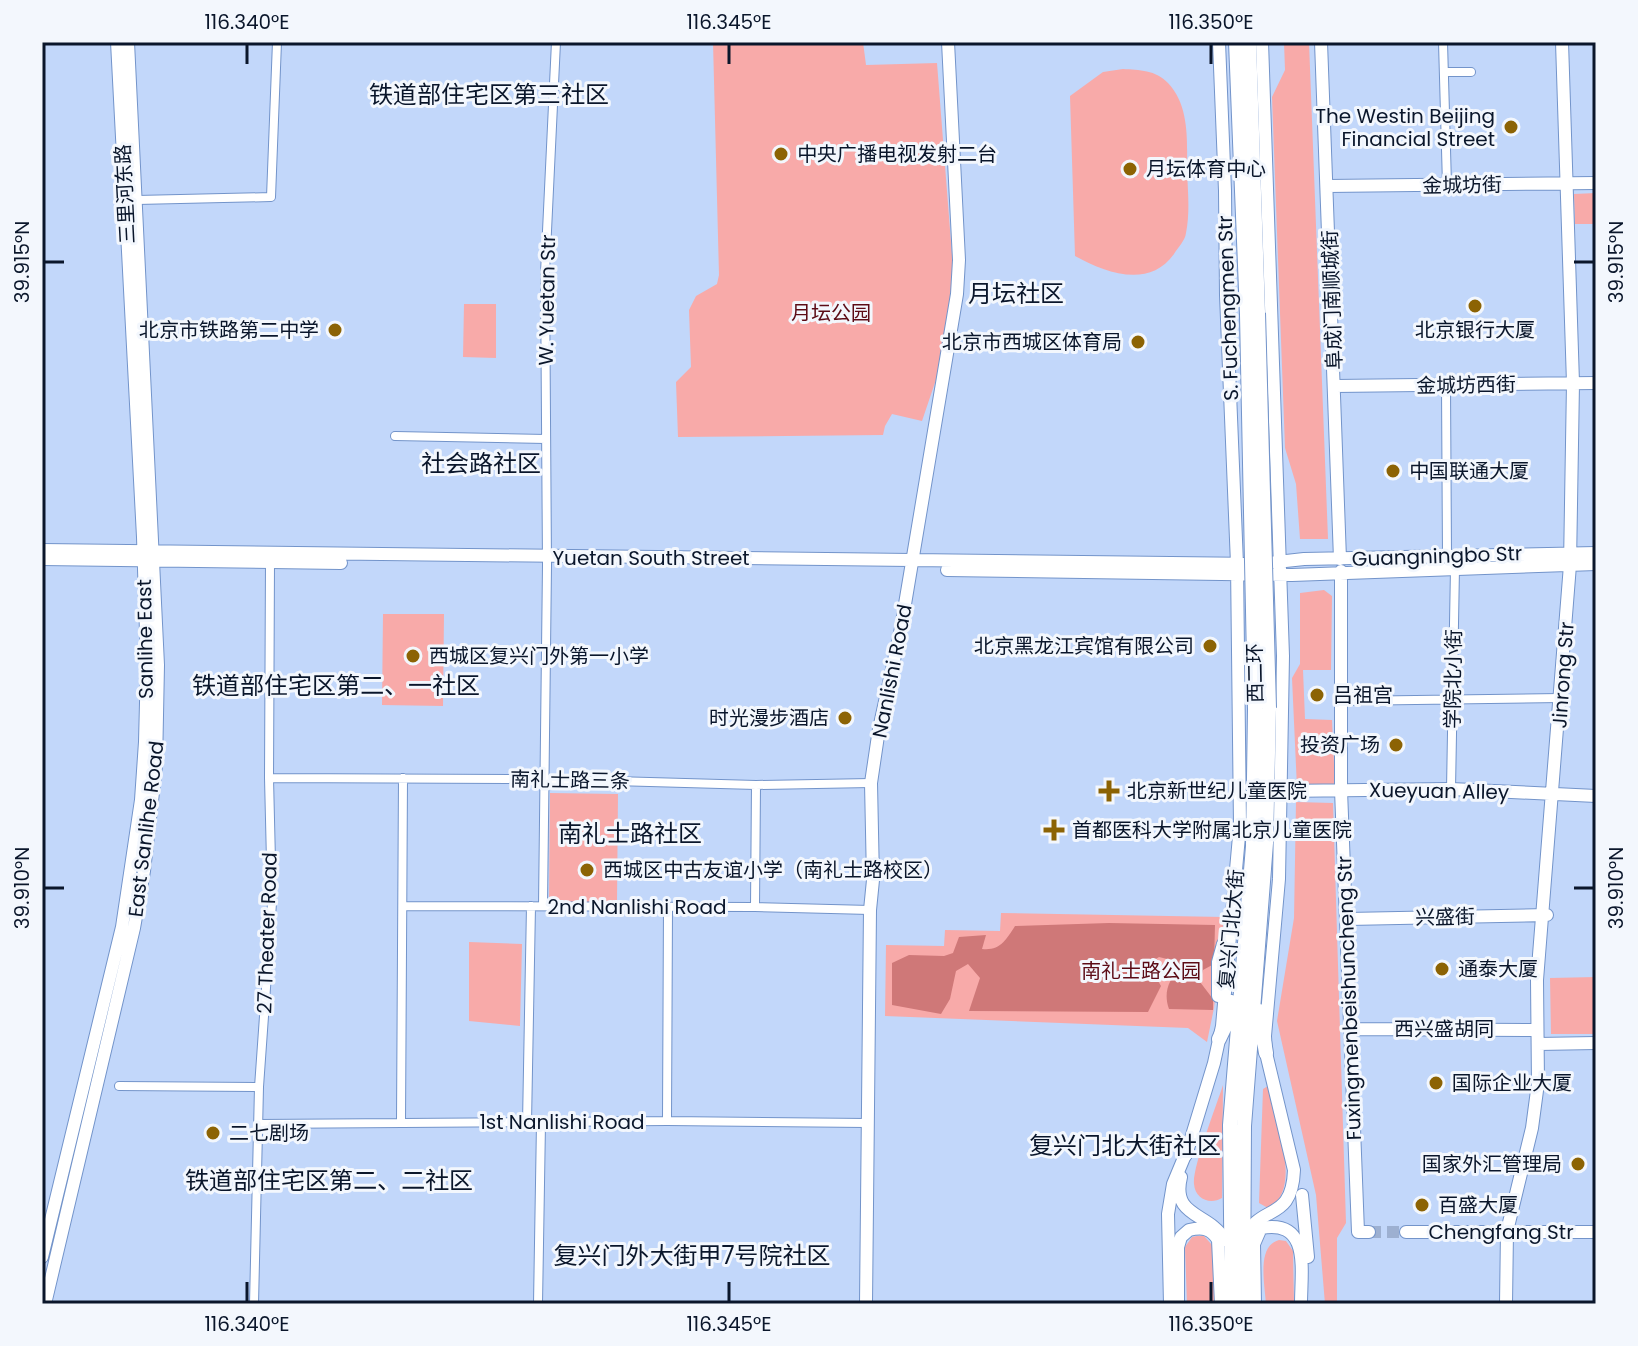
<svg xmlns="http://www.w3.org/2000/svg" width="1638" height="1346" font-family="Poppins,'Noto Sans SC',sans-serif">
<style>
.green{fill:#f8aaa9}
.forest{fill:#cf7878}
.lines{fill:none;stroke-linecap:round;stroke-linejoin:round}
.secondary-tunnel{stroke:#9db0d1;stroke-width:12;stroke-dasharray:12 6;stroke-linecap:butt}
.street-casing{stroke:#7394ca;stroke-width:10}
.secondary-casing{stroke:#7394ca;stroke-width:14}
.primary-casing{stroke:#7394ca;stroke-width:14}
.highway-casing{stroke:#7394ca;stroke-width:16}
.street{stroke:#fff;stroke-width:8}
.secondary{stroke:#fff;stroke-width:12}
.primary{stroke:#fff;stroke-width:12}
.highway{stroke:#fff;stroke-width:14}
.highway-bridge-casing{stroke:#7394ca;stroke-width:16;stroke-linecap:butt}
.highway-bridge{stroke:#fff;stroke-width:14}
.ticks{fill:none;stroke:#0a162b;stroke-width:3}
.poi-dot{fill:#8c6304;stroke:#f3f7fd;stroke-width:3}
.labels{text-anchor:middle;stroke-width:6;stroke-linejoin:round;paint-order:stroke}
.poi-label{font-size:20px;fill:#0a162b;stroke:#f3f7fd;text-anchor:start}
.street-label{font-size:20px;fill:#0a162b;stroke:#f3f7fd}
.park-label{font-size:20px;fill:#5c0b16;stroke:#f3f7fd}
.quarter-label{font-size:24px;fill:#0a162b;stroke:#f3f7fd}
.neatline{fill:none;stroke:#0a162b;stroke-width:3}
.ticks-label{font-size:20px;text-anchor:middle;fill:#0a162b}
</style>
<rect width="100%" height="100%" fill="#c2d7fa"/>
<path class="green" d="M713 42H863L866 65 937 63 953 268 945 353 922 421 892 414 885 426 883 435 678 437 676 382 691 367 689 310 696 296 717 284 719 275Z
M1284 42H1309L1328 539H1300L1296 484 1285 448 1272 97 1285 70Z
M1123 69C1139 70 1156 70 1168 83 1190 106 1187 142 1187 171 1188 192 1190 213 1186 233 1185 241 1178 247 1174 254 1149 289 1106 273 1075 256L1070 96 1103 72Z
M1596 193V224H1575L1574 194Z
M464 304H496V358L463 357Z
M1324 590 1332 596 1331 670H1303L1305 719 1332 720 1335 786 1297 788 1292 678 1300 664V593Z
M383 614H444L443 706 382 705Z
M550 793 618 794 617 902H549Z
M1296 802 1333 803 1346 1223 1337 1238V1304H1325L1316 1195 1277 1021 1294 918Z
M1001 913 1224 917 1214 1008 1207 1042 1188 1028 885 1016 886 945 944 946 945 930 1000 931Z
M469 942 522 944 520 1026 469 1021Z
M1596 977V1034H1551L1550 978Z
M1223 1085 1222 1198C1210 1205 1195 1199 1194 1184 1192 1168 1217 1104 1223 1085Z
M1268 1086C1275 1117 1304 1191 1268 1208L1259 1203 1263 1089Z
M1197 1236H1204L1212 1245 1215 1304H1187L1185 1247 1192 1237Z
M1279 1240 1286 1241 1293 1251 1294 1304H1266C1265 1285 1256 1246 1279 1240Z"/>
<path class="forest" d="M1109 923 1215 925 1214 964 1203 970 1200 982 1213 999V1010L1169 1009C1163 992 1169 980 1180 968L1175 961 1159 957 1148 964 1161 986 1148 1012 969 1011 980 978 968 964 956 971 950 999 941 1014 892 1005V963L909 955 944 956 953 953 959 937 986 935 982 949C1000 951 1006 940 1015 926Z"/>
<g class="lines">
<path class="secondary-tunnel" d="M1369 1232H1406"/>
<g class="street-casing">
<path id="street" d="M1443 42 1447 185
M1444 72H1471
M137 200 271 197 277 42
M1446 386 1447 556
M395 436 546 439
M1342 701 1561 698
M269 778 543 779 756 785 871 783
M1451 789 1455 568
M403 906 755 907 870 910
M543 906 547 565 545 273 556 42
M755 907 756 785
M119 1086 259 1087
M667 1121 668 907
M401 1122 403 778
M527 1123 531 906
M258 1124 667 1121 867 1123
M254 1304 259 1087 272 903 269 778 270 562
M538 1304 541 1123"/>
</g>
<g class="secondary-casing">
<path id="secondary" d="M1321 42 1340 559
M1327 186 1596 183
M1335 386 1596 383
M42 550 1259 564 1304 559 1596 553
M42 559 341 563
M947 570 1292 575 1596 564
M1341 571V790L1358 1232H1369
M1281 791 1451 789 1596 796
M1348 919 1547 915
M1218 996V962L1223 944
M1350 1029 1537 1030
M1538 1044 1596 1043
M1186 1155 1214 1063 1222 1026 1240 825 1237 564 1226 295 1225 191 1219 42
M1181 1177C1171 1218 1209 1212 1225 1240
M1406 1232H1596
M1245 1239C1259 1202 1292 1224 1294 1170L1266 1053 1265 1036 1279 879 1283 656 1262 42
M42 1257 122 927 141 800 145 742 147 664 143 537 117 42
M45 1304 134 928 144 871 156 766 158 665 128 42
M866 1304 870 910 873 880 871 783 879 729 901 628 957 294 959 260 948 42
M1506 1304 1507 1231 1532 1128 1538 1083 1537 980 1570 565 1573 383 1562 42"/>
</g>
<g class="primary-casing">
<path id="primary" d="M1302 1195 1308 1257
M1170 1304 1168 1214 1173 1184 1188 1148
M1178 1304V1247L1181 1237 1189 1230C1202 1227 1211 1228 1218 1240L1221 1304
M1255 1304 1254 1244 1261 1228C1311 1219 1301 1270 1301 1304"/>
</g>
<g class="highway-casing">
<path id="highway" d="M1236 42 1247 315
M1249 42 1258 313
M1259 1011 1266 1053
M1219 1039 1228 1020 1231 1002
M1232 1304 1230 1125 1253 846 1255 709
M1243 1304 1244 1126 1266 843 1269 708"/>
</g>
<use href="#street" class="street"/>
<use href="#secondary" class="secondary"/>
<use href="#primary" class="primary"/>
<use href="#highway" class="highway"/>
<g class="highway-bridge-casing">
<path id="highway-bridge" d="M1258 313 1269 708
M1247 315 1255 709"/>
</g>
<use href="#highway-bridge" class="highway-bridge"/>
</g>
<path class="ticks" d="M247 44V64M729 44V64M1211 44V64M44 262H64M1574 262H1594M44 888H64M1574 888H1594M247 1282V1302M729 1282V1302M1211 1282V1302"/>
<g class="poi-dot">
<circle cx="1511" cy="127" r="8"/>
<circle cx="781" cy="154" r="8"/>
<circle cx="1130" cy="169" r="8"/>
<circle cx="1475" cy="306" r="8"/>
<circle cx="335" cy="330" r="8"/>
<circle cx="1138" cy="342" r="8"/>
<circle cx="1393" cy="471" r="8"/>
<circle cx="1210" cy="646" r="8"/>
<circle cx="413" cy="656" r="8"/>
<circle cx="1317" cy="695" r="8"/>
<circle cx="845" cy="718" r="8"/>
<circle cx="1396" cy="745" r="8"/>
<path d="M1105 779h8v8h8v8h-8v8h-8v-8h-8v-8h8z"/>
<path d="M1050 818h8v8h8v8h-8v8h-8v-8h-8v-8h8z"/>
<circle cx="587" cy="870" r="8"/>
<circle cx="1442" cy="969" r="8"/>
<circle cx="1436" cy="1083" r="8"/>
<circle cx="213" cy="1133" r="8"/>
<circle cx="1578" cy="1164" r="8"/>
<circle cx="1422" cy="1205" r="8"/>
</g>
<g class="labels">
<g class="poi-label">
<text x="1495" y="123" text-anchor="end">The Westin Beijing<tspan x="1495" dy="23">Financial Street</tspan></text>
<text x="797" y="161">中央广播电视发射二台</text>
<text x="1146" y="176">月坛体育中心</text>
<text x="319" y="337" text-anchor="end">北京市铁路第二中学</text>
<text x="1475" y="337" text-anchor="middle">北京银行大厦</text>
<text x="1122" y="349" text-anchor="end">北京市西城区体育局</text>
<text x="1409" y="478">中国联通大厦</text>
<text x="1194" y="653" text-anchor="end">北京黑龙江宾馆有限公司</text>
<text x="429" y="663">西城区复兴门外第一小学</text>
<text x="1333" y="702">吕祖宫</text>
<text x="829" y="725" text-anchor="end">时光漫步酒店</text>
<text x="1380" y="752" text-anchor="end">投资广场</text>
<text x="1127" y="798">北京新世纪儿童医院</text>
<text x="1072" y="837">首都医科大学附属北京儿童医院</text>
<text x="603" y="877">西城区中古友谊小学（南礼士路校区）</text>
<text x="1458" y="976">通泰大厦</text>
<text x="1452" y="1090">国际企业大厦</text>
<text x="229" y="1140">二七剧场</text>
<text x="1562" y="1171" text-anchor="end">国家外汇管理局</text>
<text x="1438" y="1212">百盛大厦</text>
</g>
<g class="street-label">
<text transform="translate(1462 185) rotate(-1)" y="7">金城坊街</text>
<text transform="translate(125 194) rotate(-93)" y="7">三里河东路</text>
<text transform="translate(547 300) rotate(-89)" y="7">W. Yuetan Str</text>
<text transform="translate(1332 300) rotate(-92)" y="7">阜成门南顺城街</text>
<text transform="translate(1228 308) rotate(-92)" y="7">S. Fuchengmen Str</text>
<text transform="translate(1466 385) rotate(-1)" y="7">金城坊西街</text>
<text transform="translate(1437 556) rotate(-2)" y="7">Guangningbo Str</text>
<text x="651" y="565">Yuetan South Street</text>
<text transform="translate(145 639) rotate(-91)" y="7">Sanlihe East</text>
<text transform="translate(892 671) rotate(-79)" y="7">Nanlishi Road</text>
<text transform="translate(1255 673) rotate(-91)" y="7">西二环</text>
<text transform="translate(1563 675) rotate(-86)" y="7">Jinrong Str</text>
<text transform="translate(1453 679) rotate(-89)" y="7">学院北小街</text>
<text transform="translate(570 780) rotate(1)" y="7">南礼士路三条</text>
<text transform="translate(1439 791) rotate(1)" y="7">Xueyuan Alley</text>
<text transform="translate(146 829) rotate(-83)" y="7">East Sanlihe Road</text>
<text x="637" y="914">2nd Nanlishi Road</text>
<text transform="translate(1445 917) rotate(-1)" y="7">兴盛街</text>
<text transform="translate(1231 929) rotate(-85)" y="7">复兴门北大街</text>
<text transform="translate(267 933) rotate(-88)" y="7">27 Theater Road</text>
<text transform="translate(1349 998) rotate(-92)" y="7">Fuxingmenbeishuncheng Str</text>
<text x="1444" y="1036">西兴盛胡同</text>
<text x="562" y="1129">1st Nanlishi Road</text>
<text x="1501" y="1239">Chengfang Str</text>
</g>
<g class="park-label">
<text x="831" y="320">月坛公园</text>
<text x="1141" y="978">南礼士路公园</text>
</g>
<g class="quarter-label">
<text x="489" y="103">铁道部住宅区第三社区</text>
<text x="1016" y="302">月坛社区</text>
<text x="481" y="472">社会路社区</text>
<text x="336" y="694">铁道部住宅区第二、一社区</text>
<text x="630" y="842">南礼士路社区</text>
<text x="1125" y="1154">复兴门北大街社区</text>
<text x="329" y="1189">铁道部住宅区第二、二社区</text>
<text x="692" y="1264">复兴门外大街甲7号院社区</text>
</g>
</g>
<rect width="1638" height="1346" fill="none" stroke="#f3f7fd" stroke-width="88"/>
<rect x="44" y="44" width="1550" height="1258" class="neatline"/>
<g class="ticks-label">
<text x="247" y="29">116.340°E</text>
<text x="729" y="29">116.345°E</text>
<text x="1211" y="29">116.350°E</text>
<text transform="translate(22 262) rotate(-90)" y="7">39.915°N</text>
<text transform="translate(1616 262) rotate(-90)" y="7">39.915°N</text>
<text transform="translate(22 888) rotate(-90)" y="7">39.910°N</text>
<text transform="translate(1616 888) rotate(-90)" y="7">39.910°N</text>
<text x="247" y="1331">116.340°E</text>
<text x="729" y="1331">116.345°E</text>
<text x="1211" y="1331">116.350°E</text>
</g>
</svg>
